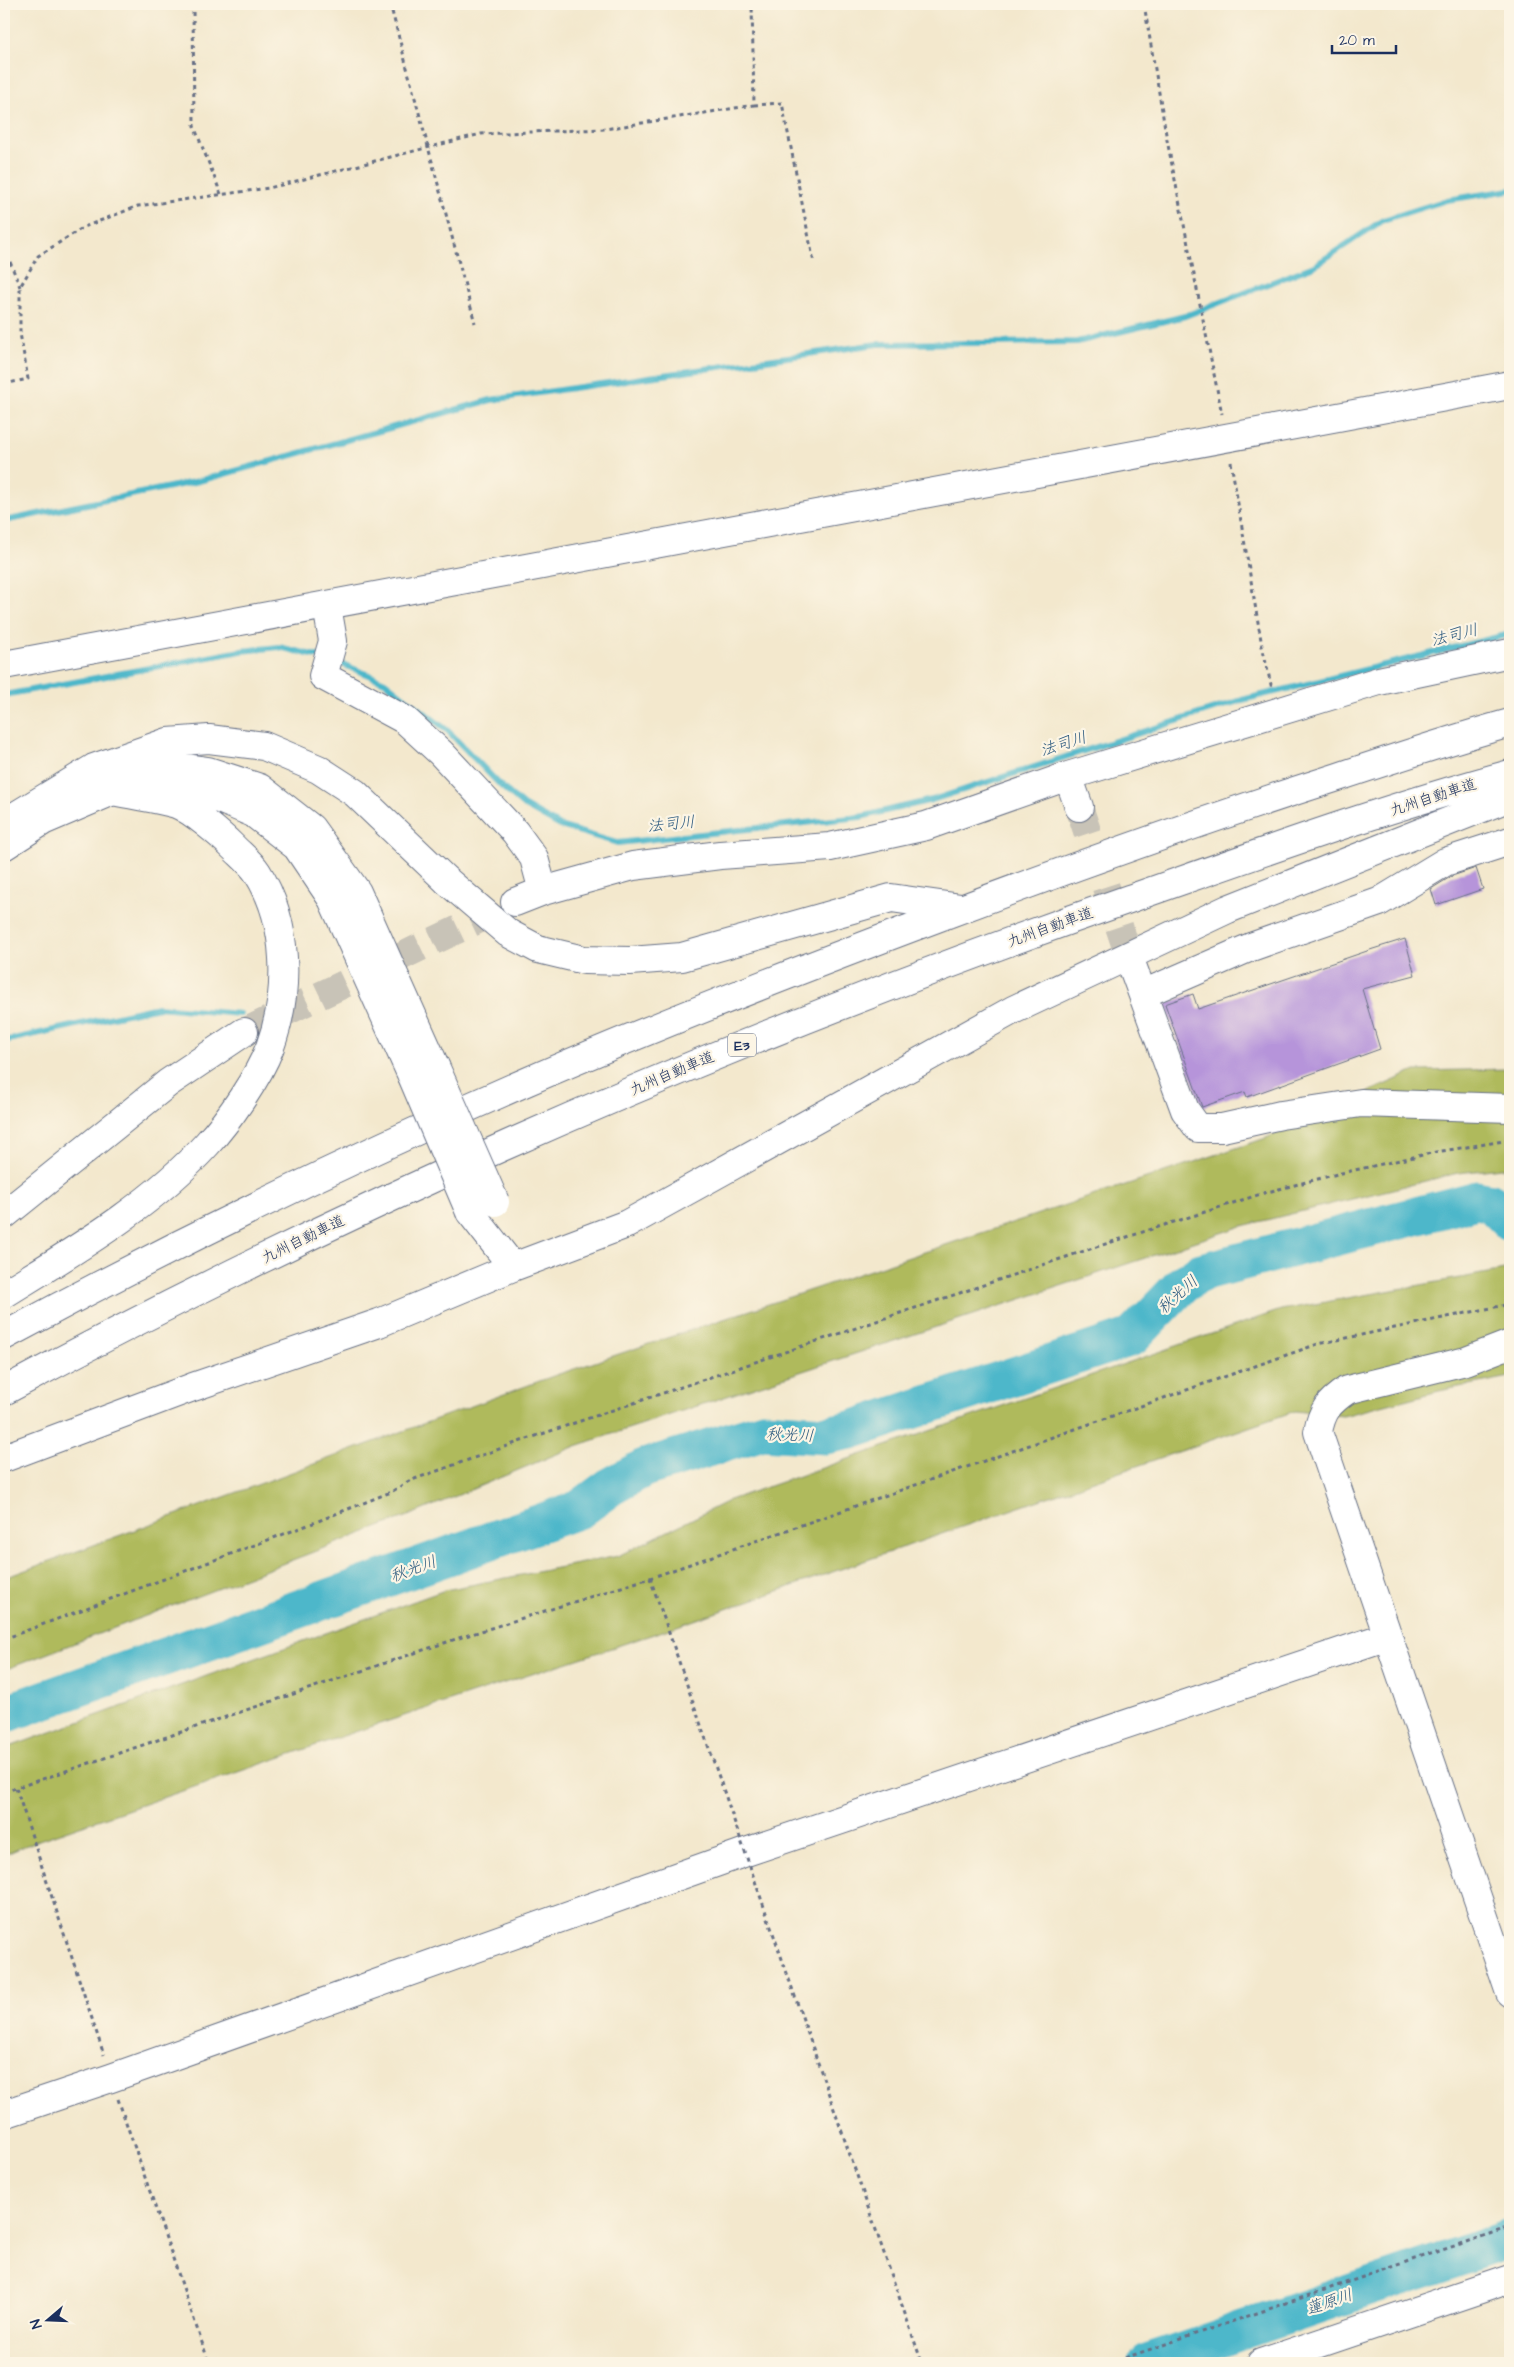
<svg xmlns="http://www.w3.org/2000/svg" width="1514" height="2367" font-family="'Architects Daughter','Klee One',sans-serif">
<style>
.green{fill:#afba5c;stroke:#65745d}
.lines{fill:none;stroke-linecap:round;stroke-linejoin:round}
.stream{stroke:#4db7ca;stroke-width:6}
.river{stroke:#4db7ca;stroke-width:39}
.building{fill:#b694da}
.minor-tunnel{stroke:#c8c3b7;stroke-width:28;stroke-dasharray:28 14;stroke-linecap:butt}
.minor-casing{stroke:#677085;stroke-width:30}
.highway-casing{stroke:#677085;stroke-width:30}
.path{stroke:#677085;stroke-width:3;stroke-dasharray:4 4;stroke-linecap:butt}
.minor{stroke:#fff;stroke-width:28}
.highway{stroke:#fff;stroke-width:28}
.highway-bridge-casing{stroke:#677085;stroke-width:30;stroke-linecap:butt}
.path-bridge{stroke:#677085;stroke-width:3;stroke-dasharray:4 4;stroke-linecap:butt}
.highway-bridge{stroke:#fff;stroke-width:28}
.labels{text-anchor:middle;stroke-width:4.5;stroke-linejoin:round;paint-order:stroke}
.shield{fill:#fcf5e5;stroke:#5e6a86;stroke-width:1}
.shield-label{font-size:14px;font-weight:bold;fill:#1b2f5e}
.street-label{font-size:15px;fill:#1b2f5e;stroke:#fcf5e5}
.water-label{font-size:16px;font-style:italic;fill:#2a587e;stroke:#fcf5e5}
</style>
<rect width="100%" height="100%" fill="#fcf5e5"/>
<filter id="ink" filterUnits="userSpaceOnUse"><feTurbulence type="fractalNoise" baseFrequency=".02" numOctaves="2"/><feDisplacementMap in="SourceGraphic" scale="10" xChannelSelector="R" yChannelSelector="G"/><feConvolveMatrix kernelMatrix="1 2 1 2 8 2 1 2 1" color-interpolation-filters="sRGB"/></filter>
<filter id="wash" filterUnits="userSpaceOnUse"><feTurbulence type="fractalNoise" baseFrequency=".0096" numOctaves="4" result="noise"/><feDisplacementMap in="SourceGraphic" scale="20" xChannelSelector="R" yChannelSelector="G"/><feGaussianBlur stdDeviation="1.12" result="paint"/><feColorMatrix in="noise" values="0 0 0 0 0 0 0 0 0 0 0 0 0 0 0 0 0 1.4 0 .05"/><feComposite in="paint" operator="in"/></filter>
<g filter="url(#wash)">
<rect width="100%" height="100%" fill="#f3e8cd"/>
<path class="green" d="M1510 1069V1167L1458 1173 1242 1226 576 1446 413 1514 4 1670V1578L556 1375 1266 1138 1415 1071Z
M1510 1269V1377L1439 1391 1343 1416 1295 1411 660 1632 355 1732 39 1840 4 1855V1749L445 1590 618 1556 732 1499 1281 1310Z"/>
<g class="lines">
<path class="stream" d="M4 521 199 481 491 400 877 344 1077 342 1185 316 1314 266 1383 220 1447 200 1510 190
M333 660 385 682 447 730 502 787 523 805 560 826 617 843 860 817 932 800 1242 700 1510 634
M4 695 241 651 279 647 321 657
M4 1041 158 1007 240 1014"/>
<path class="river" d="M4 1714 580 1509 610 1487 644 1468 763 1431 826 1435 851 1430 1132 1337 1183 1284 1201 1272 1477 1200 1491 1203 1510 1222
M1147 2363 1510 2239"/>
</g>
<g id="blocks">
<path class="building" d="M1476 868 1483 889 1436 905 1431 889 1452 876Z
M1405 939 1415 975 1362 989 1380 1049 1247 1097 1245 1092 1202 1107 1165 1004 1193 994 1198 1009 1373 949Z"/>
</g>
</g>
<g filter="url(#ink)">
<use href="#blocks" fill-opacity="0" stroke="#677085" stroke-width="1"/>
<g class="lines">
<path class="minor-tunnel" d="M1079 807 1133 968
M244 1032 515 902"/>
<g class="minor-casing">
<path id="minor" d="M327 606 333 641 323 676 405 720 441 753 515 832 534 858 543 891
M4 665 1510 385
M1068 776 1079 807
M515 902 543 891 633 866 720 855 830 847 926 826 1068 776 1379 681 1510 653
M1133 968 1185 1110 1198 1128H1222L1281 1115 1361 1103 1510 1108
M1143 994 1251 947 1379 902 1445 862 1510 841
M4 1215 168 1083 244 1032
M1510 1344 1466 1361 1347 1390C1328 1403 1322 1411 1318 1432L1510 1993
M4 2114 111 2078 746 1852 1388 1636
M1261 2363 1510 2279"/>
</g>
<g class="highway-casing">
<path id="highway" d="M110 777 179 767 208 771 260 788 311 828 357 892 435 1066
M4 823 94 768 168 742 209 739 264 746 318 769 355 793 446 880 508 933 538 949 584 960 630 961 682 957 891 898 961 908
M4 846 43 821 113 791 198 790 253 813 297 847 332 899 412 1076
M470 1212 513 1267
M4 1294C75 1250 150 1207 207 1144 229 1120 258 1078 270 1047 290 992 289 922 257 872 251 863 241 855 233 847 221 835 192 810 176 804 157 798 134 796 113 791
M4 1336C174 1244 349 1159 526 1082 664 1022 804 968 945 915 1075 866 1206 819 1338 777 1395 758 1452 739 1510 723
M4 1391C365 1197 742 1034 1129 899 1255 855 1381 809 1510 774
M4 1458 193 1387 379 1323 513 1267 627 1224 1013 1010 1228 909 1510 797"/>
</g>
<path class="path" d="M193 4 194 126 221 194
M390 4 475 323
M1144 4 1167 140 1222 414
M754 105 782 103 814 263
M4 247 20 287
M4 384 28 379 20 333V287L38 256 84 227 138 206 269 188 481 134 605 129 754 105 752 4
M1231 462 1262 646 1272 689
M4 1639 308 1525 391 1492 409 1481 530 1438 1090 1249 1264 1193 1337 1174 1436 1152 1510 1140
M16 1788 104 2055
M4 1792 459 1638 650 1578 1318 1344 1510 1304
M118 2099 209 2363
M1110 2363 1510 2227"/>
<use href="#minor" class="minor"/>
<use href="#highway" class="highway"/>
<g class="highway-bridge-casing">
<path id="highway-bridge" d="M435 1066 495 1202
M412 1076 470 1212"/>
</g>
<path class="path-bridge" d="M650 1578 922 2363"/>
<use href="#highway-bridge" class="highway-bridge"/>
</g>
</g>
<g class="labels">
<rect class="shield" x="728" y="1033.5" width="28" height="23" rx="4"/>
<g class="shield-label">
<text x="742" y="1050">E3</text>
</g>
<g class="street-label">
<text transform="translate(1433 797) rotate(-18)" y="5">九州自動車道</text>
<text transform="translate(1050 927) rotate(-20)" y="5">九州自動車道</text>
<text transform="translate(672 1073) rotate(-23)" y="5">九州自動車道</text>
<text transform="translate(303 1239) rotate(-26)" y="5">九州自動車道</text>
</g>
<g class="water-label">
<text transform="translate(1454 634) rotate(-14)" y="6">法司川</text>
<text transform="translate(1063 743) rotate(-18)" y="6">法司川</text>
<text transform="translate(671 823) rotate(-6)" y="6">法司川</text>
<text transform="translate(1177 1294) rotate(-42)" y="6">秋光川</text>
<text transform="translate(790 1434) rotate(2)" y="6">秋光川</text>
<text transform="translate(413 1568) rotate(-20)" y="6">秋光川</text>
<text transform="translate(1329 2301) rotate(-19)" y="6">蓮原川</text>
</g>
</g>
<rect width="1514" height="2367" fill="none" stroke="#fcf5e5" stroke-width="20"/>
<g transform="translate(48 2320) rotate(251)" stroke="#fcf5e5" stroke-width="4" paint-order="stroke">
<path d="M0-4L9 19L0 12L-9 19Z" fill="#1b2f5e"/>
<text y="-8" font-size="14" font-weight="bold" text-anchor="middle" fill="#1b2f5e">N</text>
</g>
<path d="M1332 45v8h64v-8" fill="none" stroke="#1b2f5e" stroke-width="2.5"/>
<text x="1339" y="45" font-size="15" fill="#1b2f5e" stroke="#fcf5e5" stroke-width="4" paint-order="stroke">20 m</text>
</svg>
